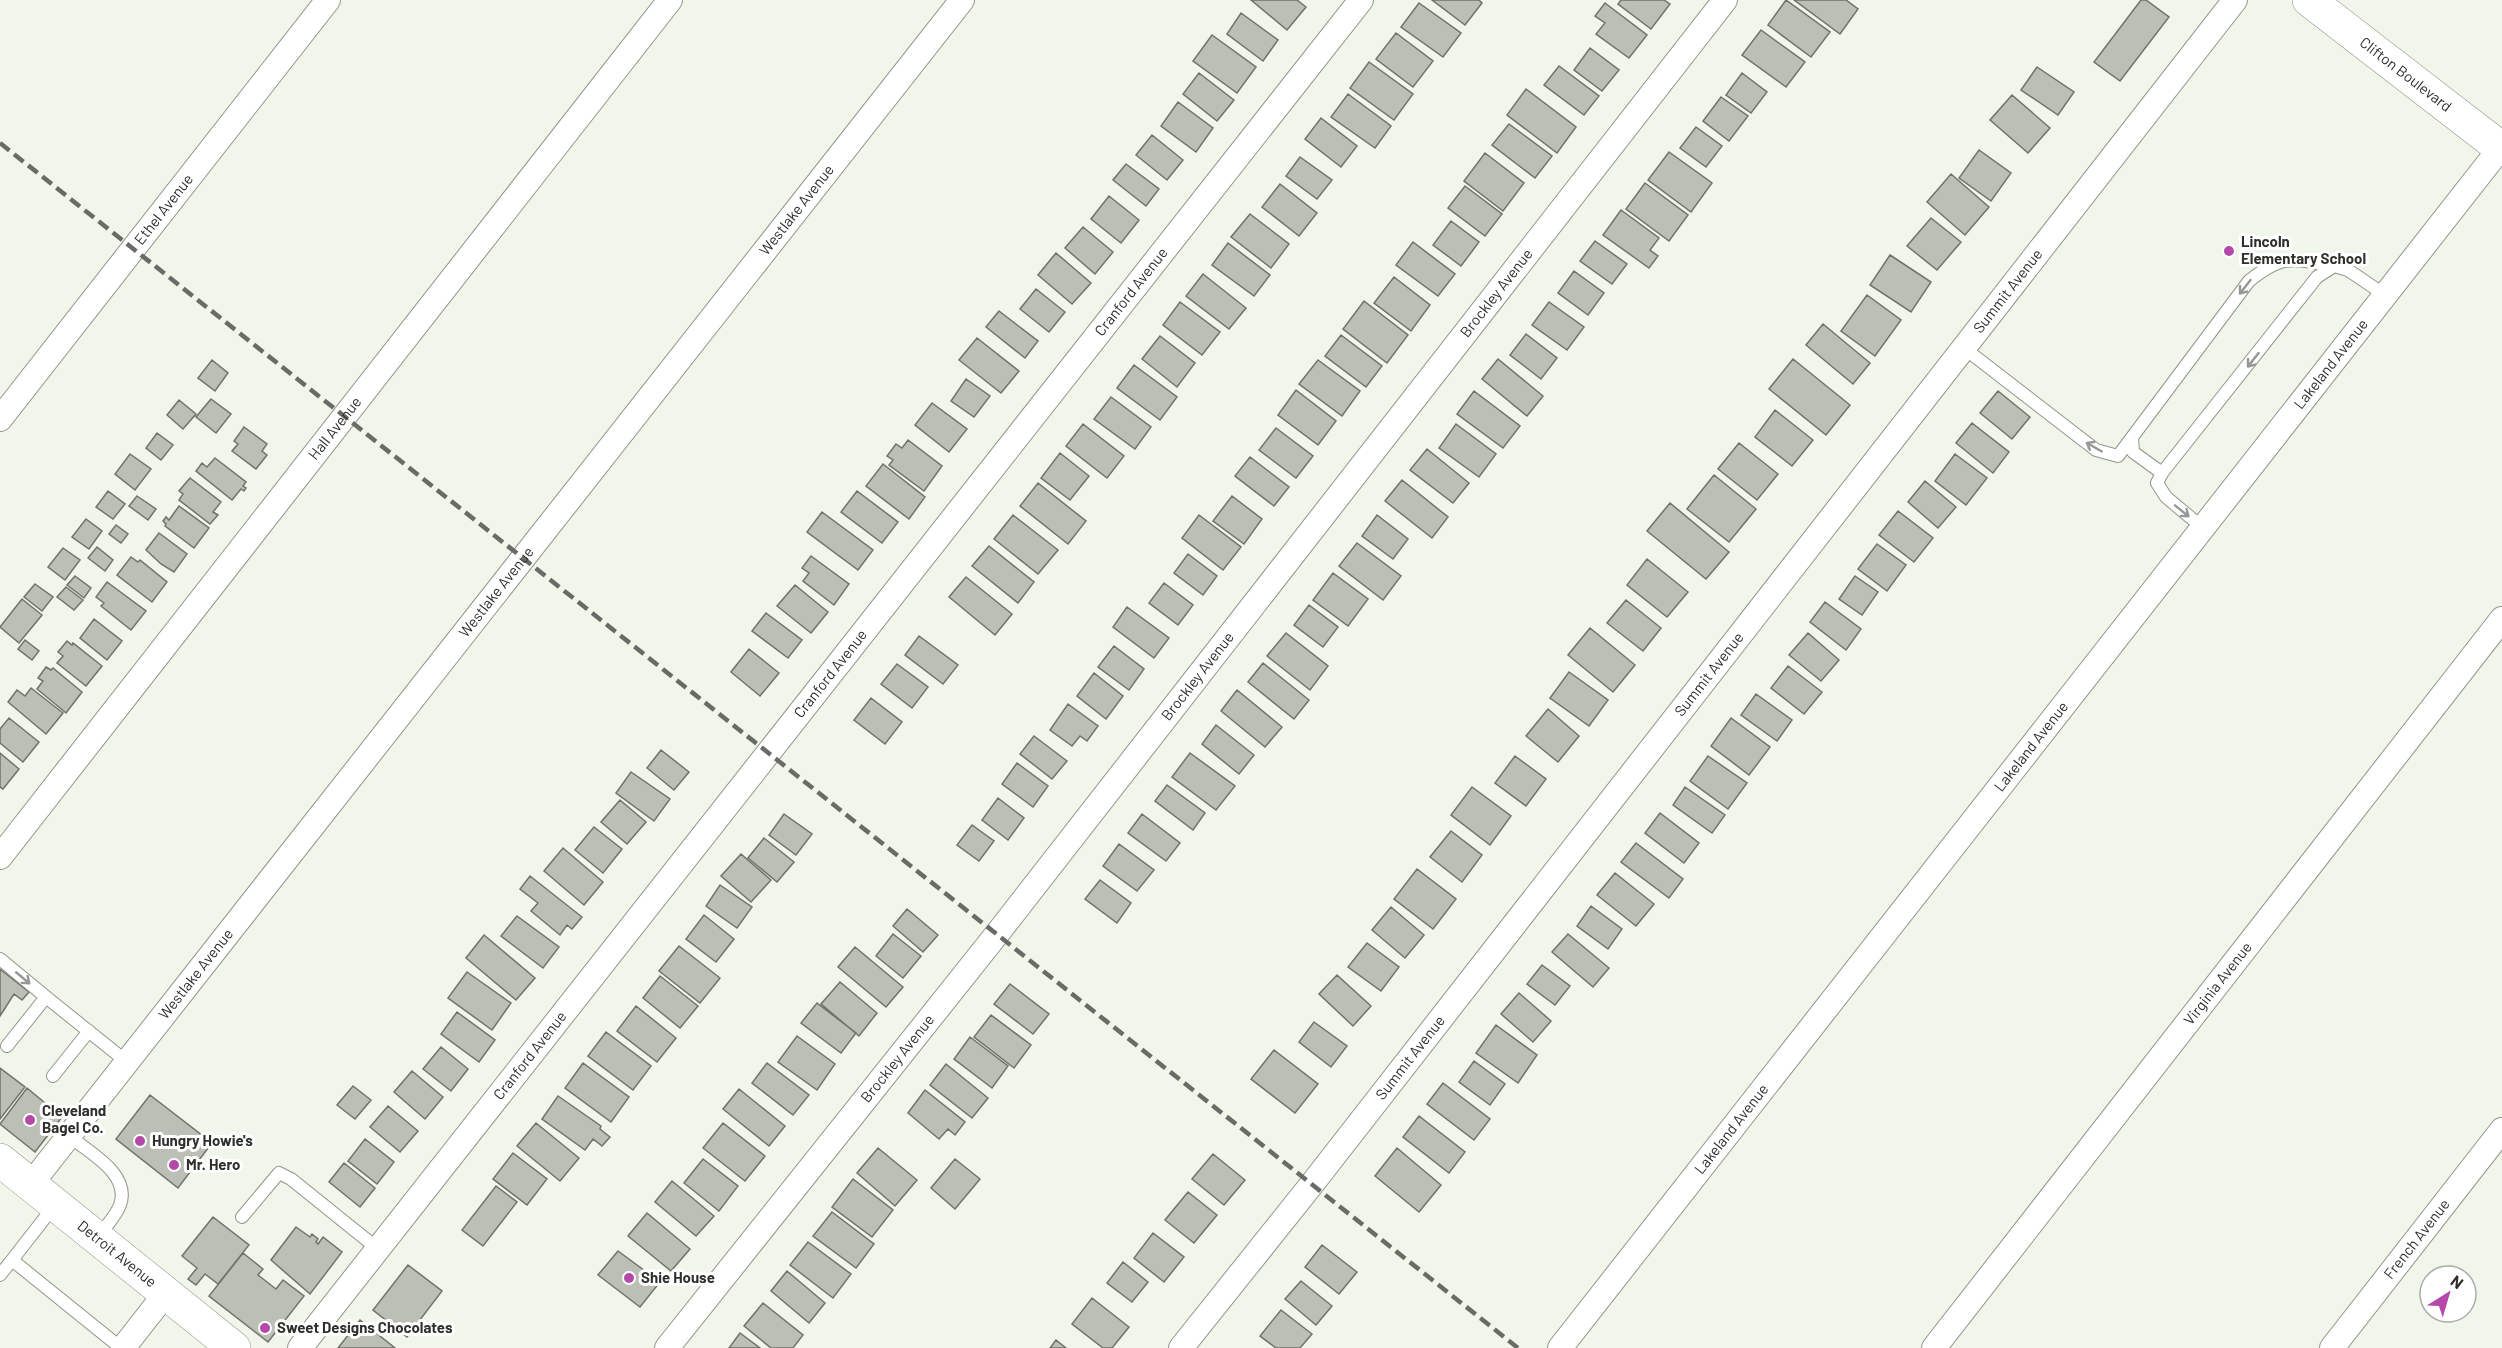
<svg xmlns="http://www.w3.org/2000/svg" width="2502" height="1348" font-family="Barlow,sans-serif">
<style>
.building{fill:#bbbfb5;stroke:#6f736a;stroke-width:1.5}
.lines{fill:none;stroke-linecap:round;stroke-linejoin:round}
.lane-casing{stroke:#91958b;stroke-width:14}
.street-casing{stroke:#91958b;stroke-width:26}
.primary-casing{stroke:#91958b;stroke-width:34}
.lane{stroke:#fff;stroke-width:12}
.street{stroke:#fff;stroke-width:24}
.primary{stroke:#fff;stroke-width:33}
.rail{stroke:#696c66;stroke-width:4.5;stroke-dasharray:12 6;stroke-linecap:butt}
.oneway{stroke:#969896}
.poi-dot{fill:#b449a9;stroke:#fff;stroke-width:2}
.labels{text-anchor:middle;stroke-width:6;stroke-linejoin:round;paint-order:stroke}
.street-label{font-size:15px;fill:#2e302c;stroke:#fff}
.poi-label{font-size:15px;font-weight:bold;fill:#2e302c;stroke:#fff;text-anchor:start}
</style>
<rect width="100%" height="100%" fill="#f1f6eb"/>
<path class="building" d="M1251 0H1297L1306 7 1287 30Z
M1432 0H1479L1482 3 1465 25Z
M1621 0H1664L1670 4 1651 29 1618 4Z
M1786 0 1830 32 1811 57 1768 25Z
M1794 0H1846L1858 9 1840 34Z
M2141 0H2146L2169 17 2120 81 2094 62Z
M1419 3 1461 33 1443 57 1401 27Z
M1605 3 1647 35 1629 58 1596 34 1605 23 1595 16Z
M1241 13 1278 40 1263 61 1227 34Z
M1761 30 1805 62 1786 87 1742 55Z
M1396 33 1433 61 1413 87 1376 59Z
M1212 35 1256 67 1237 93 1193 61Z
M1590 48 1619 70 1602 91 1574 70Z
M1369 62 1413 94 1394 120 1350 88Z
M1559 66 1599 96 1584 115 1544 85Z
M2037 67 2074 92 2058 115 2021 90Z
M1199 73 1234 100 1217 121 1183 94Z
M1742 73 1767 92 1751 113 1726 95Z
M1526 89 1576 127 1557 153 1507 115Z
M1348 94 1391 126 1375 148 1331 117Z
M2012 95 2050 128 2028 153 1990 120Z
M1721 97 1748 116 1729 141 1703 121Z
M1178 102 1213 128 1196 152 1161 126Z
M1321 118 1357 146 1341 167 1305 139Z
M1509 124 1552 156 1535 178 1492 145Z
M1696 127 1722 146 1706 167 1680 148Z
M1152 135 1183 160 1167 180 1136 155Z
M1979 150 2011 173 1991 201 1959 178Z
M1669 152 1712 183 1691 212 1648 180Z
M1485 153 1524 183 1503 211 1464 181Z
M1300 157 1332 180 1317 199 1286 176Z
M1126 164 1159 189 1146 206 1113 180Z
M1951 174 1989 207 1965 235 1927 202Z
M1645 183 1688 215 1669 241 1626 209Z
M1280 184 1317 213 1299 236 1262 207Z
M1465 186 1502 214 1485 236 1448 208Z
M1109 196 1139 220 1121 243 1091 219Z
M1621 210 1659 238 1650 250 1658 256 1649 268 1603 235Z
M1250 214 1289 244 1271 268 1231 237Z
M1931 218 1961 242 1937 270 1907 246Z
M1451 221 1479 242 1461 266 1433 245Z
M1083 227 1113 252 1095 274 1065 248Z
M1595 241 1627 264 1612 284 1580 261Z
M1413 242 1455 274 1438 296 1396 265Z
M1228 243 1270 275 1254 296 1212 265Z
M1056 253 1091 283 1072 304 1038 275Z
M1890 255 1931 282 1911 312 1870 285Z
M1574 271 1604 293 1588 315 1558 293Z
M1203 274 1246 308 1229 329 1186 296Z
M1394 277 1430 305 1411 331 1374 303Z
M1036 289 1065 312 1049 332 1020 309Z
M1867 295 1901 320 1875 356 1841 331Z
M1364 301 1408 335 1387 363 1343 329Z
M1180 302 1220 332 1202 355 1163 325Z
M1549 302 1584 327 1567 350 1532 325Z
M999 311 1038 341 1025 358 986 327Z
M1823 324 1870 363 1853 384 1806 345Z
M1526 334 1557 358 1541 379 1510 355Z
M1341 335 1382 366 1366 387 1325 356Z
M1160 336 1195 363 1177 387 1142 359Z
M977 338 1019 371 1001 393 959 360Z
M1498 359 1543 396 1527 416 1482 379Z
M1793 359 1850 405 1826 435 1769 389Z
M212 360 228 373 215 391 198 378Z
M1318 360 1360 391 1342 416 1299 384Z
M1134 365 1177 397 1160 420 1117 388Z
M966 379 990 396 974 417 951 401Z
M1296 390 1336 421 1318 445 1278 415Z
M1474 391 1520 426 1503 448 1457 414Z
M1998 391 2030 417 2012 439 1980 413Z
M1111 397 1151 427 1135 449 1094 419Z
M211 399 231 414 216 433 196 417Z
M179 400 196 414 183 429 167 415Z
M932 403 967 429 949 452 915 425Z
M1775 410 1813 440 1792 466 1755 437Z
M1972 423 2009 452 1993 473 1956 443Z
M1083 424 1124 456 1107 478 1066 446Z
M1456 424 1496 454 1479 477 1439 448Z
M244 427 267 444 262 451 267 455 256 469 232 451 238 444 234 441Z
M1276 428 1313 456 1296 478 1259 450Z
M157 433 173 445 161 460 146 448Z
M908 440 942 466 924 491 889 465 893 460 887 456 896 444 902 448Z
M1739 443 1778 474 1757 500 1718 469Z
M1427 449 1469 483 1453 503 1410 470Z
M1060 453 1089 476 1070 500 1041 478Z
M130 454 151 469 135 490 115 474Z
M1955 454 1987 478 1966 505 1935 481Z
M1250 457 1289 487 1274 506 1235 476Z
M215 458 246 482 243 486 246 488 244 491 241 489 232 500 196 471 202 463 207 467Z
M883 464 925 497 909 519 866 486Z
M1714 475 1756 509 1729 542 1687 509Z
M190 478 221 502 213 512 218 515 210 524 179 500 183 494 179 491Z
M1402 480 1448 517 1432 538 1385 501Z
M1925 481 1956 507 1938 528 1908 502Z
M1038 483 1086 521 1068 544 1020 506Z
M108 491 125 504 113 519 96 507Z
M857 491 898 522 882 543 841 512Z
M137 496 156 509 148 520 129 506Z
M1232 496 1262 519 1244 544 1213 521Z
M1670 503 1729 552 1706 579 1647 531Z
M179 506 209 528 194 548 165 526 166 524 163 521 166 517 169 520Z
M1898 511 1933 538 1914 562 1879 535Z
M822 512 873 550 858 570 807 532Z
M1013 515 1058 550 1038 574 994 539Z
M1199 515 1241 547 1223 570 1182 538Z
M1377 515 1408 539 1393 559 1362 536Z
M86 519 102 531 89 549 72 537Z
M116 525 128 534 121 543 109 534Z
M159 533 187 554 174 572 161 564 146 550Z
M1357 543 1401 576 1383 600 1339 566Z
M1877 544 1906 565 1887 591 1858 569Z
M989 546 1034 582 1018 603 972 566Z
M97 547 113 560 105 571 88 558Z
M63 548 80 560 65 580 48 567Z
M1188 554 1217 576 1203 595 1174 573Z
M811 556 849 584 834 605 803 581 809 573 802 568Z
M131 557 138 562 140 560 167 582 152 602 117 575Z
M1647 559 1688 592 1667 617 1627 585Z
M1333 573 1368 599 1348 626 1313 600Z
M75 576 91 588 84 598 67 585Z
M1855 576 1878 592 1862 615 1839 599Z
M966 577 1012 614 995 635 949 597Z
M107 582 146 611 131 630 101 606 104 603 96 597Z
M1164 583 1193 605 1178 625 1149 603Z
M35 584 53 597 42 611 24 597Z
M795 585 828 612 811 633 777 606Z
M66 587 83 600 74 610 57 597Z
M22 599 42 615 19 643 0 627Z
M1626 600 1661 628 1643 651 1607 623Z
M1825 602 1861 629 1846 650 1810 622Z
M1309 605 1338 627 1323 647 1294 625Z
M1127 607 1169 638 1154 658 1113 627Z
M766 613 802 640 788 658 752 631Z
M94 619 122 641 107 660 80 638Z
M1590 628 1635 665 1613 692 1568 655Z
M1286 633 1328 666 1310 690 1267 656Z
M1808 633 1839 660 1821 681 1789 655Z
M919 636 958 665 943 684 905 655Z
M25 640 39 651 32 660 18 649Z
M67 641 72 645 73 643 102 666 86 686 57 663 63 656 58 652Z
M1114 646 1144 669 1129 690 1098 667Z
M749 649 779 673 760 696 731 672Z
M1263 663 1309 700 1294 719 1248 682Z
M897 664 928 687 912 708 881 684Z
M1788 666 1822 692 1804 714 1771 688Z
M46 667 51 670 53 668 82 692 66 713 37 689 43 681 38 678Z
M1569 672 1608 700 1589 726 1550 698Z
M1094 673 1123 696 1106 719 1077 696Z
M31 688 63 713 46 734 8 702 17 690 25 696Z
M1237 690 1282 727 1265 747 1221 711Z
M1756 694 1792 720 1777 741 1741 715Z
M871 698 902 722 885 744 854 720Z
M1068 704 1098 726 1087 741 1080 736 1072 746 1050 730Z
M1548 709 1579 736 1558 762 1526 736Z
M9 718 39 742 23 762 0 743V729Z
M1731 718 1770 747 1749 775 1711 746Z
M1216 725 1254 755 1239 774 1202 744Z
M1034 736 1067 761 1052 779 1020 754Z
M661 750 689 772 674 790 647 768Z
M0 753 19 769 3 789 0 787Z
M1190 753 1235 786 1216 810 1172 777Z
M1515 756 1546 779 1526 806 1495 783Z
M1708 756 1747 783 1728 809 1690 781Z
M1017 763 1048 786 1033 807 1002 784Z
M631 772 670 799 654 821 616 793Z
M1167 785 1205 813 1193 830 1155 801Z
M1472 787 1511 816 1490 845 1451 815Z
M1685 787 1725 815 1712 833 1673 805Z
M998 798 1024 818 1008 840 982 820Z
M620 800 646 822 627 844 601 822Z
M1660 813 1699 843 1684 863 1645 833Z
M784 814 812 834 796 855 769 835Z
M1142 814 1180 843 1166 861 1128 833Z
M972 825 994 841 979 861 957 845Z
M594 827 622 849 603 873 575 850Z
M1451 831 1482 855 1462 882 1430 857Z
M764 838 794 862 777 882 748 858Z
M1636 843 1683 879 1669 898 1621 862Z
M1119 844 1154 870 1137 891 1103 866Z
M563 848 603 882 584 905 544 871Z
M741 854 771 880 751 902 721 876Z
M1417 869 1456 899 1433 929 1394 899Z
M1615 873 1654 904 1636 926 1597 895Z
M530 876 582 917 572 929 567 925 560 935 531 911 538 903 520 889Z
M1100 880 1131 903 1117 923 1085 899Z
M720 885 752 907 737 928 706 906Z
M1591 906 1622 929 1608 949 1577 926Z
M1391 907 1424 935 1405 958 1372 930Z
M907 909 938 935 923 952 893 926Z
M704 915 734 939 716 962 686 939Z
M517 916 559 947 543 968 501 936Z
M893 934 921 956 903 978 876 956Z
M1568 934 1609 968 1593 987 1552 952Z
M484 935 535 978 516 1000 466 958Z
M1367 943 1399 967 1381 991 1348 967Z
M679 946 720 978 700 1003 659 971Z
M855 947 903 987 886 1007 838 967Z
M1542 965 1570 986 1555 1005 1527 984Z
M0 969 29 992 22 1000 14 994 0 1016Z
M467 972 511 1003 492 1030 448 998Z
M1337 975 1371 1006 1353 1026 1319 994Z
M660 976 698 1006 680 1028 643 998Z
M840 982 877 1013 859 1036 821 1004Z
M1010 984 1049 1014 1033 1034 994 1004Z
M1519 993 1551 1021 1533 1042 1501 1014Z
M817 1003 856 1033 841 1053 801 1023Z
M636 1006 676 1038 657 1062 617 1031Z
M457 1012 495 1040 479 1062 441 1034Z
M991 1015 1031 1045 1014 1068 974 1037Z
M1314 1022 1347 1046 1331 1067 1299 1042Z
M1496 1025 1537 1055 1518 1083 1476 1053Z
M606 1032 651 1066 633 1090 588 1056Z
M797 1036 835 1064 817 1090 778 1062Z
M970 1037 1008 1066 992 1088 954 1059Z
M441 1047 468 1069 451 1091 423 1069Z
M1274 1050 1318 1084 1295 1113 1251 1079Z
M1474 1061 1505 1084 1490 1105 1459 1082Z
M583 1063 629 1097 611 1122 565 1088Z
M767 1063 809 1095 793 1115 752 1083Z
M946 1064 988 1098 972 1118 930 1085Z
M0 1068 25 1087 0 1119Z
M412 1071 443 1097 425 1119 394 1092Z
M1443 1083 1490 1119 1474 1140 1427 1104Z
M353 1086 371 1100 355 1119 337 1105Z
M27 1088 62 1117 35 1152 0 1124Z
M739 1089 785 1126 769 1146 723 1109Z
M925 1090 965 1122 955 1135 948 1129 939 1139 908 1113Z
M150 1095 212 1143 178 1188 116 1139Z
M558 1096 601 1126 600 1129 610 1137 602 1146 593 1139 585 1150 542 1119Z
M388 1106 418 1131 400 1152 370 1127Z
M1419 1116 1465 1152 1449 1173 1403 1137Z
M536 1123 579 1158 560 1181 517 1146Z
M723 1123 765 1156 745 1181 703 1148Z
M365 1139 394 1162 377 1184 348 1161Z
M878 1148 917 1180 895 1206 857 1173Z
M1397 1148 1441 1185 1419 1212 1375 1176Z
M513 1153 547 1179 527 1205 493 1179Z
M1213 1154 1245 1180 1224 1205 1192 1179Z
M703 1159 738 1186 719 1211 684 1183Z
M955 1159 980 1179 955 1209 931 1188Z
M344 1163 375 1188 360 1207 329 1182Z
M853 1179 893 1210 872 1237 832 1207Z
M672 1181 714 1216 696 1236 655 1202Z
M496 1186 517 1202 483 1246 462 1230Z
M1188 1192 1217 1215 1194 1243 1165 1220Z
M832 1212 874 1244 856 1268 813 1236Z
M647 1213 690 1249 671 1271 628 1236Z
M213 1217 249 1245 218 1284 205 1274 196 1285 188 1279 197 1268 182 1256Z
M296 1227 310 1237 312 1234 318 1239 316 1242 318 1244 323 1237 342 1252 310 1294 271 1260Z
M1153 1233 1184 1257 1164 1282 1134 1258Z
M808 1242 851 1274 833 1298 790 1265Z
M1322 1245 1357 1272 1339 1294 1305 1267Z
M618 1251 660 1282 640 1307 598 1275Z
M243 1253 263 1269 258 1275 276 1289 283 1280 304 1296 268 1342 209 1296Z
M1123 1262 1148 1282 1132 1302 1107 1283Z
M408 1265 442 1291 407 1337 373 1310Z
M787 1271 825 1303 809 1323 771 1291Z
M1301 1281 1332 1306 1316 1325 1285 1299Z
M1092 1298 1129 1327 1112 1348H1103L1072 1324Z
M763 1303 803 1335 793 1348H771L744 1326Z
M1281 1310 1312 1334 1300 1348H1276L1260 1336Z
M360 1320 395 1348H338Z
M740 1333 760 1348H729Z
M1056 1340 1066 1348H1050Z"/>
<g class="lines">
<g class="lane-casing">
<path id="lane" d="M1964 348 2096 450 2118 456 2249 281C2284 253 2293 259 2334 266
M2132 438 2133 452 2162 473
M2203 528 2166 497 2157 483 2162 473 2317 277 2334 266 2348 270 2385 295
M0 959 46 997
M7 1046 46 997 127 1062
M53 1076 89 1031
M69 1136C90 1153 131 1174 120 1205 116 1216 105 1227 99 1236
M55 1205 12 1260 121 1348
M242 1217 279 1173 291 1179 378 1249
M0 1275 12 1260"/>
</g>
<g class="street-casing">
<g id="street">
<path id="s1" d="M0 419 328 0"/>
<path id="s2" d="M0 857 670 0"/>
<path id="s3" d="M31 1184 962 0"/>
<path d="M123 1348 166 1293"/>
<path id="s4" d="M300 1348 1361 0"/>
<path id="s5" d="M667 1348 997 934 1725 0"/>
<path id="s6" d="M1181 1348 1312 1184 2235 0"/>
<path id="s7" d="M1560 1348 2502 146"/>
<path id="s8" d="M1934 1348 2502 619"/>
<path id="s9" d="M2332 1348 2502 1130"/>
</g>
</g>
<g class="primary-casing">
<g id="primary">
<path id="s10" d="M2309 0 2502 149"/>
<path id="s11" d="M0 1160 234 1348"/>
</g>
</g>
<use href="#lane" class="lane"/>
<use href="#street" class="street"/>
<use href="#primary" class="primary"/>
<path class="rail" d="M0 143 1518 1348"/>
</g>
<defs><path id="oneway-shaft" d="M-6 0H5M1.5-3L5.5 0L1.5 3" fill="none" stroke-width="1.6" stroke-linecap="round" stroke-linejoin="round" transform="scale(1.5)"/></defs>
<g class="oneway">
<use href="#oneway-shaft" transform="translate(2245 287) rotate(128)"/>
<use href="#oneway-shaft" transform="translate(2253 360) rotate(128)"/>
<use href="#oneway-shaft" transform="translate(2094 447) rotate(-150)"/>
<use href="#oneway-shaft" transform="translate(2182 511) rotate(39)"/>
<use href="#oneway-shaft" transform="translate(23 978) rotate(40)"/>
</g>
<g class="poi-dot">
<circle cx="2229" cy="251" r="6"/>
<circle cx="30" cy="1120" r="6"/>
<circle cx="140" cy="1141" r="6"/>
<circle cx="174" cy="1165" r="6"/>
<circle cx="629" cy="1278" r="6"/>
<circle cx="265" cy="1328" r="6"/>
</g>
<g class="labels">
<g class="street-label">
<text dy="5" stroke="none"><textPath href="#s10" startOffset="122">Clifton Boulevard</textPath></text>
<text dy="5" stroke="none"><textPath href="#s1" startOffset="266">Ethel Avenue</textPath></text>
<text dy="5" stroke="none"><textPath href="#s3" startOffset="1239">Westlake Avenue</textPath></text>
<text dy="5" stroke="none"><textPath href="#s5" startOffset="1342">Brockley Avenue</textPath></text>
<text dy="5" stroke="none"><textPath href="#s6" startOffset="1342">Summit Avenue</textPath></text>
<text dy="5" stroke="none"><textPath href="#s4" startOffset="1344">Cranford Avenue</textPath></text>
<text dy="5" stroke="none"><textPath href="#s7" startOffset="1250">Lakeland Avenue</textPath></text>
<text dy="5" stroke="none"><textPath href="#s2" startOffset="544">Hall Avenue</textPath></text>
<text dy="5" stroke="none"><textPath href="#s3" startOffset="753">Westlake Avenue</textPath></text>
<text dy="5" stroke="none"><textPath href="#s4" startOffset="858">Cranford Avenue</textPath></text>
<text dy="5" stroke="none"><textPath href="#s6" startOffset="856">Summit Avenue</textPath></text>
<text dy="5" stroke="none"><textPath href="#s5" startOffset="856">Brockley Avenue</textPath></text>
<text dy="5" stroke="none"><textPath href="#s7" startOffset="764">Lakeland Avenue</textPath></text>
<text dy="5" stroke="none"><textPath href="#s3" startOffset="267">Westlake Avenue</textPath></text>
<text dy="5" stroke="none"><textPath href="#s8" startOffset="462">Virginia Avenue</textPath></text>
<text dy="5" stroke="none"><textPath href="#s4" startOffset="372">Cranford Avenue</textPath></text>
<text dy="5" stroke="none"><textPath href="#s5" startOffset="370">Brockley Avenue</textPath></text>
<text dy="5" stroke="none"><textPath href="#s6" startOffset="370">Summit Avenue</textPath></text>
<text dy="5" stroke="none"><textPath href="#s7" startOffset="278">Lakeland Avenue</textPath></text>
<text dy="5" stroke="none"><textPath href="#s9" startOffset="138">French Avenue</textPath></text>
<text dy="5" stroke="none"><textPath href="#s11" startOffset="150">Detroit Avenue</textPath></text>
</g>
<g class="poi-label">
<text x="2241" y="247">Lincoln<tspan x="2241" dy="17">Elementary School</tspan></text>
<text x="42" y="1116">Cleveland<tspan x="42" dy="17">Bagel Co.</tspan></text>
<text x="152" y="1146">Hungry Howie's</text>
<text x="186" y="1170">Mr. Hero</text>
<text x="641" y="1283">Shie House</text>
<text x="277" y="1333">Sweet Designs Chocolates</text>
</g>
</g>
<g transform="translate(2448 1294) rotate(37)"><circle r="28" fill="#ffffff" stroke="#abacab" stroke-width="1.5"/>
<path d="M0-4.5L10 22L0 15L-10 22Z" fill="#b449a9"/>
<text y="-9" font-size="16" font-weight="bold" text-anchor="middle" fill="#2e302c">N</text>
</g>
</svg>
